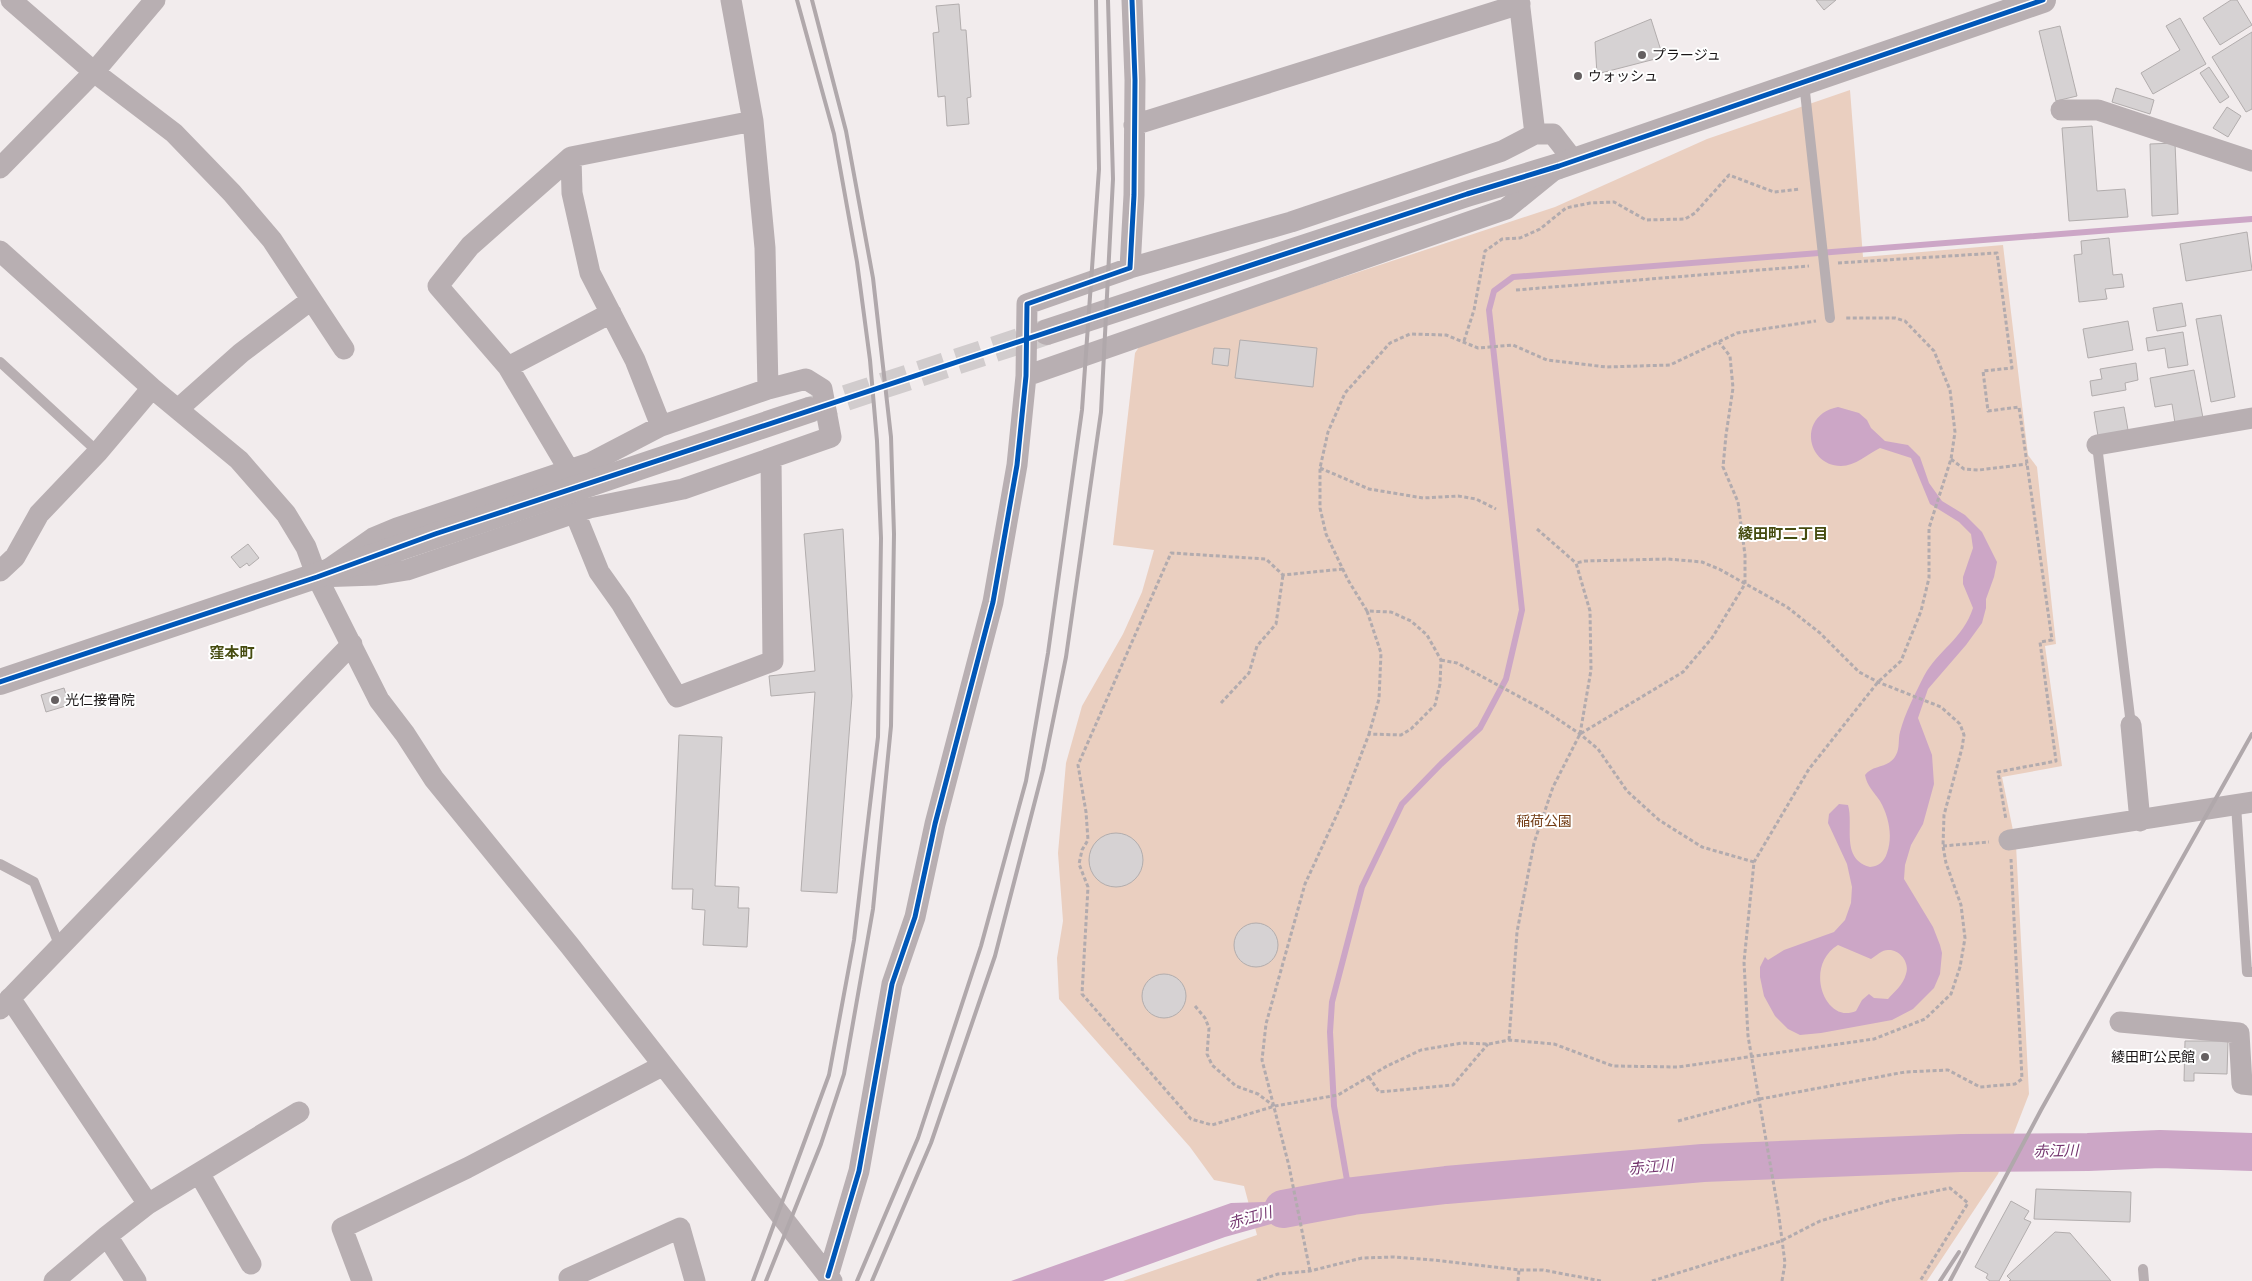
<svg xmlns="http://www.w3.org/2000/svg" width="2252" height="1281" font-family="Helvetica,'Noto Sans JP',sans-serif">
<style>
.green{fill:#eacfc0}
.water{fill:#cca6c6;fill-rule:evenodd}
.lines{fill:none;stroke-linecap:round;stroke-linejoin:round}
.stream{stroke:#cca6c6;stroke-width:6}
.river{stroke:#cca6c6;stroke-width:38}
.building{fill:#d6d2d3;stroke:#b2adad}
.tertiary-tunnel{stroke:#d1cccd;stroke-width:26;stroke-dasharray:26 13;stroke-linecap:butt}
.path{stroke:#b2abae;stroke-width:3;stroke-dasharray:4 2.5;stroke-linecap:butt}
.service{stroke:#b8afb2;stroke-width:10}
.minor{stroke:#b8afb2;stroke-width:21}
.tertiary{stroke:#b8afb2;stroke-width:26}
.rail{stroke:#b0a8ab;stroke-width:4}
.cycleway-casing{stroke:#fff;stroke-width:8}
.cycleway{stroke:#0057b8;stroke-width:5}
.poi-dot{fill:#656061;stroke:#fff;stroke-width:2}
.labels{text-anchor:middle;stroke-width:4;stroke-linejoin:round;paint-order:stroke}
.poi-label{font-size:14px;fill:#191516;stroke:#fff;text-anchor:start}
.park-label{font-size:14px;fill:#723b13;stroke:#fff}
.neighbourhood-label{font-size:15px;font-weight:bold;fill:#464c10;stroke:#fff}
.water-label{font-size:15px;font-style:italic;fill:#74366f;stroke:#fff}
</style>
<rect width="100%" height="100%" fill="#f2eced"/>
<path class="green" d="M1850 90 1863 257 2003 245 2028 455 2037 467 2056 644 2045 646 2062 766 2002 777 2016 845 2029 1094 1998 1174 1927 1281H1123L1257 1235 1244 1186 1214 1180 1190 1147 1059 999 1057 958 1063 921 1058 853 1066 763 1082 706 1123 634 1142 592 1154 550 1113 545 1135 353 1141 344 1555 207 1707 139Z"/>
<path class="water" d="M1838 407 1859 413 1867 420 1871 428 1885 441 1908 445 1920 457 1929 483 1942 501 1965 515 1982 532 1997 562 1994 577 1986 599V608L1982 623 1966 645 1928 689 1918 718 1932 755 1934 784 1923 824 1911 845 1905 865 1904 879 1933 927 1940 945 1942 953 1940 974 1934 988 1913 1009 1892 1020 1821 1033 1800 1035 1788 1029 1775 1016 1764 996 1760 977V967L1765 957 1768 960 1784 950 1834 932 1845 920 1851 903 1852 887 1847 864 1828 823 1829 814 1839 804 1848 805C1854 826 1840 859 1870 867 1879 866 1884 862 1887 853 1893 836 1889 817 1880 801 1874 792 1867 786 1865 775 1873 764 1889 769 1896 755 1900 748 1898 739 1900 732 1905 713 1915 694 1924 676 1938 650 1963 639 1973 608L1963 584V577L1973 548 1971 534 1959 522 1930 504 1911 458 1880 448C1868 454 1855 466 1841 466 1812 466 1800 430 1823 413 1827 410 1833 408 1838 407ZM1838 945 1871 959C1877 955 1882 950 1888 950 1900 949 1910 963 1906 974 1903 985 1895 991 1888 999L1874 998 1869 994 1862 1000 1856 1011C1825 1025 1803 966 1838 945Z
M1360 1199 1225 1237 1103 1281H1011L1231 1203Z"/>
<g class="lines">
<path class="stream" d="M1353 1196 1347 1180 1334 1106 1330 1032 1332 1002 1362 887 1402 804 1441 764 1480 728 1506 679 1522 610 1489 310 1494 291 1513 277 2252 219"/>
<path class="river" d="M1283 1209 1353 1196 1446 1185 1703 1163 1961 1153 2088 1152 2160 1149 2252 1152"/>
</g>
<path class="building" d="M1816 0H1836L1824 10Z
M2231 0H2237L2252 25 2220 45 2203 18Z
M959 4 961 30H966L971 97 967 98 969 124 947 126 945 96 938 97 933 33 939 32 936 6Z
M2180 18 2206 64 2153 94 2141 73 2180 50 2166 26Z
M1651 19 1663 57 1597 74 1595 42Z
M2060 26 2077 96 2056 101 2039 31Z
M2252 32V109L2246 112 2212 57Z
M2209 67 2229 97 2220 103 2200 73Z
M2116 88 2154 100 2150 114 2112 102Z
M2227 107 2241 116 2228 137 2213 128Z
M2092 126 2097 191 2125 189 2128 217 2069 221 2062 128Z
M2175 143 2178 214 2152 216 2150 144Z
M2247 232 2252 270 2186 281 2180 244Z
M2109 238 2113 275 2122 274 2124 287 2105 289 2107 299 2079 302 2074 255 2082 254 2081 241Z
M2182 303 2186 326 2157 331 2153 308Z
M2221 315 2235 397 2211 402 2196 319Z
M2128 321 2133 350 2088 358 2083 329Z
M2183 332 2188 365 2168 368 2165 348 2148 351 2146 338Z
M1240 340 1317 348 1313 387 1235 378Z
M1214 348 1230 349 1228 366 1212 364Z
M2136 363 2138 380 2125 383 2126 390 2092 396 2090 381 2102 379 2100 369Z
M2194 370 2203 418 2175 423 2172 404 2155 407 2150 378Z
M2124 407 2128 430 2098 436 2094 412Z
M843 529 852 696 837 893 801 891 815 692 771 696 769 676 815 671 804 534Z
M248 544 259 558 249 566 247 563 240 568 231 557Z
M64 688 69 705 46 712 41 695Z
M679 735 722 737 715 886 739 887 738 908H749L747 947 703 945 705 910 692 909 693 889H672Z
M1089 860a27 27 0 1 1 54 0a27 27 0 1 1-54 0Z
M1234 945a22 22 0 1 1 44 0a22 22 0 1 1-44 0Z
M1142 996a22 22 0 1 1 44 0a22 22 0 1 1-44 0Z
M2185 1041H2228L2227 1074 2194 1073V1081H2184Z
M2036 1189 2131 1192 2130 1222 2034 1219Z
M2011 1201 2029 1211 2024 1219 2031 1222 1999 1281H1990L1986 1278 1988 1274 1975 1267Z
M2055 1232 2070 1233 2111 1281H2009L2011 1280 2007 1276Z"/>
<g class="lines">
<path class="tertiary-tunnel" d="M809 410 1047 332"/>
<path class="path" d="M1838 263 1997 253 2012 368 1983 371 1988 411 2019 407 2052 640 2040 642 2056 761 1998 772 2006 820
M1516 290 1809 266
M1464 341 1474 310 1485 251 1502 239 1520 238 1540 229 1566 208 1590 203 1614 202 1646 220 1685 219 1695 213 1729 175 1774 192 1800 189
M1951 459 1964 469 1979 470 2027 464
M1320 468 1369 489 1423 498 1458 496 1476 499 1496 509
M1537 529 1576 563
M1343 569 1283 575 1266 559 1171 553 1078 765 1086 812 1088 840 1082 850 1079 864 1088 887 1082 994 1191 1119 1212 1125 1275 1106 1338 1095 1387 1066 1421 1050 1462 1043 1489 1044 1509 1040 1554 1044 1613 1066 1678 1067 1874 1039 1925 1019 1951 994 1960 967 1965 938 1961 905 1946 863 1943 846 1944 815 1962 748 1964 735 1960 724 1941 707 1878 682 1859 672 1820 633 1787 607 1719 569 1702 562 1668 559 1585 561 1576 563 1590 611 1591 670 1580 734
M1367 611 1381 653 1379 699 1369 734
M1441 660 1457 663 1544 710 1580 734 1598 749 1627 791 1659 820 1702 847 1754 862
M1221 703 1249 673 1257 646 1276 624 1283 575
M1943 846 1989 842
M1195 1006 1205 1018 1209 1028 1207 1054 1212 1065 1236 1086 1258 1094 1274 1106
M1509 1040 1517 932 1534 843 1553 787 1580 734 1683 672 1712 638 1745 584V555L1738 502 1723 467 1726 435 1733 388 1730 356 1719 342
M1369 1077 1379 1092 1453 1085 1488 1044
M1678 1121 1760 1099 1905 1072 1948 1070 1980 1087 2015 1084 2022 1079 2011 859
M1310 1271 1289 1166 1262 1060 1266 1024 1305 884 1345 797 1369 734 1401 735 1411 729 1435 705 1440 684 1441 660 1427 635 1411 621 1391 612 1367 611 1348 580 1326 534 1320 508V468L1328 432 1345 393 1390 343 1410 334 1446 335 1478 348 1513 345 1547 360 1606 367 1670 365 1737 333 1816 321
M1257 1281 1278 1274 1310 1271 1362 1258 1394 1257 1433 1260 1519 1270H1543L1601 1281
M1518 1281 1519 1270
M1652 1281 1781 1241 1820 1221 1892 1200 1950 1188 1968 1203 1920 1281
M1782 1281 1785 1263 1778 1209 1748 1036 1744 962 1754 862 1809 769 1878 682 1901 661 1921 611 1929 578V528L1951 459 1955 432 1950 390 1934 351 1905 321 1895 318H1845"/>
<path class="service" d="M1804 83 1830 318
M0 362 98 452
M2097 445 2131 725
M2236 805 2247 972H2252
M0 864 34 882 60 947
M2143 1269 2144 1281"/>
<path class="minor" d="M11 0 94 72 174 133 232 193 272 240 344 349
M731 0 753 121 765 248 768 389
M1519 0 1535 134
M2061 110H2098L2252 161
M1134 125 1520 4
M571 157 572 193 590 273 635 360 661 426
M0 168 94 72 155 0
M0 251 152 388 239 460 286 514 306 547 317 577 379 700 405 734 434 779 570 946 832 1281
M1130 268 1291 222 1502 151 1535 134H1553L1574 161
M508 367 611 313
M1026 376 1506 209 1554 170
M806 379 822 389 831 437 683 489 589 508 407 570 376 575 317 577 373 538 397 528 590 463 661 426 768 389Z
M178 409 241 353 311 300
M2097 445 2252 418
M569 470 508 367 438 286 470 246 571 157 753 121
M575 513 599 572 621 603 677 697 773 661 771 458
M0 571 15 557 39 514 98 452 152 388
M2131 725 2140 821
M2009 840 2252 802
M10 998 148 1204 107 1236 54 1281
M0 1009 352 644
M2120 1022 2239 1033 2242 1084 2252 1085
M199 1173 251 1264
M148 1204 299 1112
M107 1236 136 1281
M828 1276 859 1171 892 984 915 917 935 824 993 602 1017 465 1026 376 1027 304 1130 268 1134 195 1135 80 1132 0
M362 1281 342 1228 467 1168 662 1066
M570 1281 569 1278 680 1228 695 1281"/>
<path class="tertiary" d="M1047 332 1467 194 1559 166 2043 0
M0 682 809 410"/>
<path class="rail" d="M753 1281 829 1075 854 940 878 737 881 538 877 441 870 360 857 262 834 134 797 0
M766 1281 821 1144 844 1074 873 909 891 726 894 534 891 437 873 278 846 131 812 0
M857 1281 918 1138 981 946 1026 781 1048 653 1082 410 1099 169 1096 0
M872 1281 931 1143 995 956 1043 770 1066 657 1101 412 1113 179 1108 0
M1940 1281 1959 1252
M1950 1281 2041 1110 2252 734"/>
<g class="cycleway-casing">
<path id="cycleway" d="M0 682 317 577 435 534 1467 194 1559 166 2043 0
M828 1276 859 1171 892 984 915 917 935 824 993 602 1017 465 1026 376 1027 304 1130 268 1134 195 1135 80 1132 0"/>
</g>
<use href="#cycleway" class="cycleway"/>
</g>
<g class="poi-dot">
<circle cx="1642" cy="55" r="5"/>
<circle cx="1578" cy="76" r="5"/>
<circle cx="55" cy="700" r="5"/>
<circle cx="2205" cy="1057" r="5"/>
</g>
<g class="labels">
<g class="poi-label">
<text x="1652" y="60">プラージュ</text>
<text x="1588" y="81">ウォッシュ</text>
<text x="65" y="705">光仁接骨院</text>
<text x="2195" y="1062" text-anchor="end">綾田町公民館</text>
</g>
<g class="park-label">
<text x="1544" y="826">稲荷公園</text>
</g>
<g class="neighbourhood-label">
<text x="1783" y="539">綾田町二丁目</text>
<text x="232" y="658">窪本町</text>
</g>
<g class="water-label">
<text transform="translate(2056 1151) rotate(-1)" y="5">赤江川</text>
<text transform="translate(1651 1167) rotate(-5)" y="5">赤江川</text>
<text transform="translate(1250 1218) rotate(-16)" y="5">赤江川</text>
</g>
</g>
</svg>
